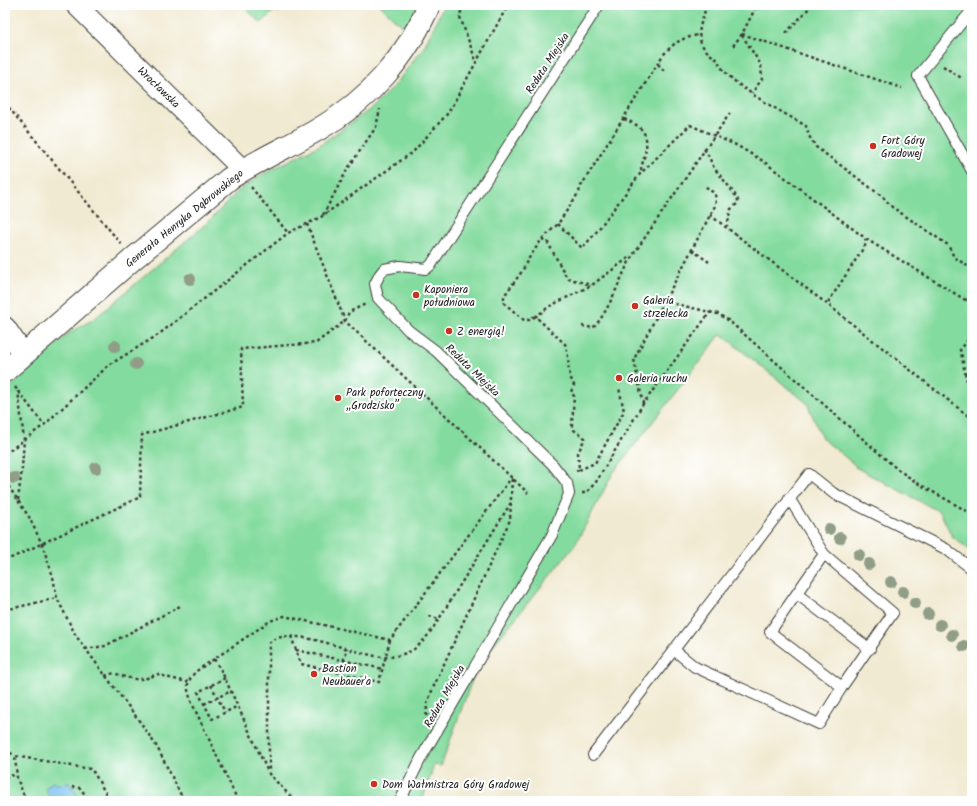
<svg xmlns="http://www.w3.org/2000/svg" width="977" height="806" font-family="Kalam,sans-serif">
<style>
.green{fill:#84db9f;stroke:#507c5e}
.water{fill:#77c0f0;stroke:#4a6e86}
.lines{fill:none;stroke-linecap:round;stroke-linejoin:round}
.service-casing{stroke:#3c3b37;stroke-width:12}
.minor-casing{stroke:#3c3b37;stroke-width:22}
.tertiary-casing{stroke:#3c3b37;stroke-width:24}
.path{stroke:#3c3b37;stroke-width:2.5;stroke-dasharray:3 3;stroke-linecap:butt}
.service{stroke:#fff;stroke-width:10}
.minor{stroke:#fff;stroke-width:20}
.tertiary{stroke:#fff;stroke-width:22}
.tree{fill:#909e87}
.poi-dot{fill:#c8321e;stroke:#fff;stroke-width:1.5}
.labels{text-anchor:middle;stroke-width:4;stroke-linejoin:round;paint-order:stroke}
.street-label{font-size:11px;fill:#1c1c1c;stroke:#fff}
.poi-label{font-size:11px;fill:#1c1c1c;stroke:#fff;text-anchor:start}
</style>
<rect width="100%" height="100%" fill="#fff"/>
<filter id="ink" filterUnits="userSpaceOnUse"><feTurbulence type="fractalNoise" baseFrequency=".025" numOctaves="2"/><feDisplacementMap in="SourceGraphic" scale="8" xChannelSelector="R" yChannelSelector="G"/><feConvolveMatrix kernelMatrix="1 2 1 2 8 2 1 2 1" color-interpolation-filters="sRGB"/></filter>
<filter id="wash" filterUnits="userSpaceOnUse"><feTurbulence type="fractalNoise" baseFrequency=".012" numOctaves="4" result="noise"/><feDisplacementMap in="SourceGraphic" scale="16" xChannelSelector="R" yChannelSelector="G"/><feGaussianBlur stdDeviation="0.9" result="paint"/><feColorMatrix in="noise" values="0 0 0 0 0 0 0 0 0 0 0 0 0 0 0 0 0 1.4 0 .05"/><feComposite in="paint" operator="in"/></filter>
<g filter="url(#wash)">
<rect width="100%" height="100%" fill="#f1ead2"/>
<path class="green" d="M242 5H296L278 12 275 10 261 23Z
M380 5H417L406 28 393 18Z
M444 5H972V552L952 536 940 512 855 467 856 466 822 438 807 403 721 334 613 473 575 545 483 658 472 680 441 766 434 765 422 801H5V392L70 332 94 319 208 222 237 192 261 175 318 146 372 108 393 87 424 47Z"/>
<path class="water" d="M53 782 57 784 69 783 81 801H53L45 788Z"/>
</g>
<g filter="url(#ink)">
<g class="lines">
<g class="service-casing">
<path id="service" d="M972 10 918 76 972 171
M789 498 824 554 893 613 842 687 770 632 824 554
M797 594 870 649
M674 650 695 667 819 724 842 687
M593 755 809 474 833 493 946 549 972 569
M400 801 421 758 552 535 569 494 567 483 553 465 436 351 408 330 378 298 375 284 380 274 384 269 400 266 426 269 431 265 599 5"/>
</g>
<g class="minor-casing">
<path id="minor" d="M76 5 243 170
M5 327 24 355"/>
</g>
<g class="tertiary-casing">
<path id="tertiary" d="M5 371 133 259 229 179C257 160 290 146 319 129 369 100 407 57 429 5"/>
</g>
<path class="path" d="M462 5 460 17 476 61
M707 5C698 31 692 43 718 60 724 83 785 113 806 126L809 136 816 147 883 197 892 207 948 245 954 257 972 269
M786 33 812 5
M742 34 902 88
M742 35 761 65 762 79 752 93
M733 46 742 34 757 5
M658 64 665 72
M943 66 963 79
M5 103 122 245
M624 119C656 131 646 147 640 173
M704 149C709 155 710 160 713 166 721 178 731 187 738 200V203L731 209 727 226
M251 187 288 233
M323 215 347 170 376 127 380 109
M710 215 827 304 972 419
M307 224 345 321 528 493
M558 224 582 248 594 235 640 174 690 125 736 145 763 161 865 238 866 244 827 304
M542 239 547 241 567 278 591 285
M866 239 972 304
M692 250 709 262
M663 301 718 314 728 320 897 469 919 484 972 514
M967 301 972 290
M535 317 550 306 592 285 631 256
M582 326 593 328C610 311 620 276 633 255L730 113
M972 335 960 350C964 361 964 382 972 388
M15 387 44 425
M643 404 634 359 716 204 715 194 705 186
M5 454 44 425 109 365 158 335 288 233 321 217 413 152 448 113 508 5
M579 470 595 463 624 411 619 388
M576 471 579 470 578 453 585 438 574 430 572 425 574 396 571 392 574 385C565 369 571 359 565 344L537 318 533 317 529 320H524L504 303V296L523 270 527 261 542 239 558 224 579 192 581 186 663 55C676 41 680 39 698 35
M5 481 29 517 42 544 53 577 57 598 76 636 143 726 157 747 184 801
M582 493H586L596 482 643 404 710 312
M18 500 22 468 24 440 18 391
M5 561 140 497 142 435 243 407 241 349 316 343 345 321 349 312 366 304
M5 610 57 598
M429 616 439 619
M291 636 301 664 379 682 390 640
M85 649 105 646 182 605
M296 650 383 669
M214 659 222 672 268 772
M340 672 347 648
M105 676 114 673C125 677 134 681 147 678 151 677 154 675 159 674 166 678 179 680 188 682
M225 678 198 692 212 719 238 706
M211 685 225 712
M204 704 231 691
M426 722 427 704 433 688 510 520 512 477
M5 749 15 756
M5 778 16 774
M72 787 80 788 90 801
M26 801 17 778 15 756 90 769 94 773 110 801
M238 801 191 701 188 690V682L195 672 270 621 284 616 390 640 512 477
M295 801 269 774V643C288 622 360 658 387 657 395 657 404 654 411 651 423 644 431 631 439 619L512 501"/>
<use href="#service" class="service"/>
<use href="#minor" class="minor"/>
<use href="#tertiary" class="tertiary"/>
</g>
<g class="tree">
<circle cx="190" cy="279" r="6"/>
<circle cx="115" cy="346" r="6"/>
<circle cx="136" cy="364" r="6"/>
<circle cx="96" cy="468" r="6"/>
<circle cx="14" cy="478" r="6"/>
<circle cx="829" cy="529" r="6"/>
<circle cx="840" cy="538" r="6"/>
<circle cx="859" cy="555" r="6"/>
<circle cx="869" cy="564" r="6"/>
<circle cx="891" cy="582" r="6"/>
<circle cx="903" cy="592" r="6"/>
<circle cx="915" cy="603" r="6"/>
<circle cx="928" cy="614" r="6"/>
<circle cx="940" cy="625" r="6"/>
<circle cx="952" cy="635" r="6"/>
<circle cx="964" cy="646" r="6"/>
</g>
</g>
<g class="poi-dot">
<circle cx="873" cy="146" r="4"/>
<circle cx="416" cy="295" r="4"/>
<circle cx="635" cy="306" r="4"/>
<circle cx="449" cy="331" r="4"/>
<circle cx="619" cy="378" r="4"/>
<circle cx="338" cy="398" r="4"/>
<circle cx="314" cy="674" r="4"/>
<circle cx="374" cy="784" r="4"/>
</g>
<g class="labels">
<g class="street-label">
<text transform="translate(547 63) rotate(-57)" y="4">Reduta Miejska</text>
<text transform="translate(159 87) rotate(44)" y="4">Wrocławska</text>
<text transform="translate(184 218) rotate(-39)" y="4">Generała Henryka Dąbrowskiego</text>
<text transform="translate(473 370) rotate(44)" y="4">Reduta Miejska</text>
<text transform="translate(444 696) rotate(-60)" y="4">Reduta Miejska</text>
</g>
<g class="poi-label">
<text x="881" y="144">Fort Góry<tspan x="881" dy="13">Gradowej</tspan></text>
<text x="424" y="293">Kaponiera<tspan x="424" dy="13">południowa</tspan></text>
<text x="643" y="304">Galeria<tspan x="643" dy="13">strzelecka</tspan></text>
<text x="457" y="335">Z energią!</text>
<text x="627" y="382">Galeria ruchu</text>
<text x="346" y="396">Park poforteczny<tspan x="346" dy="13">„Grodzisko”</tspan></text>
<text x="322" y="672">Bastion<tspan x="322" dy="13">Neubauer'a</tspan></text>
<text x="382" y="788">Dom Wałmistrza Góry Gradowej</text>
</g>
</g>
<rect width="977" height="806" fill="none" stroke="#fff" stroke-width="20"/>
</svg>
